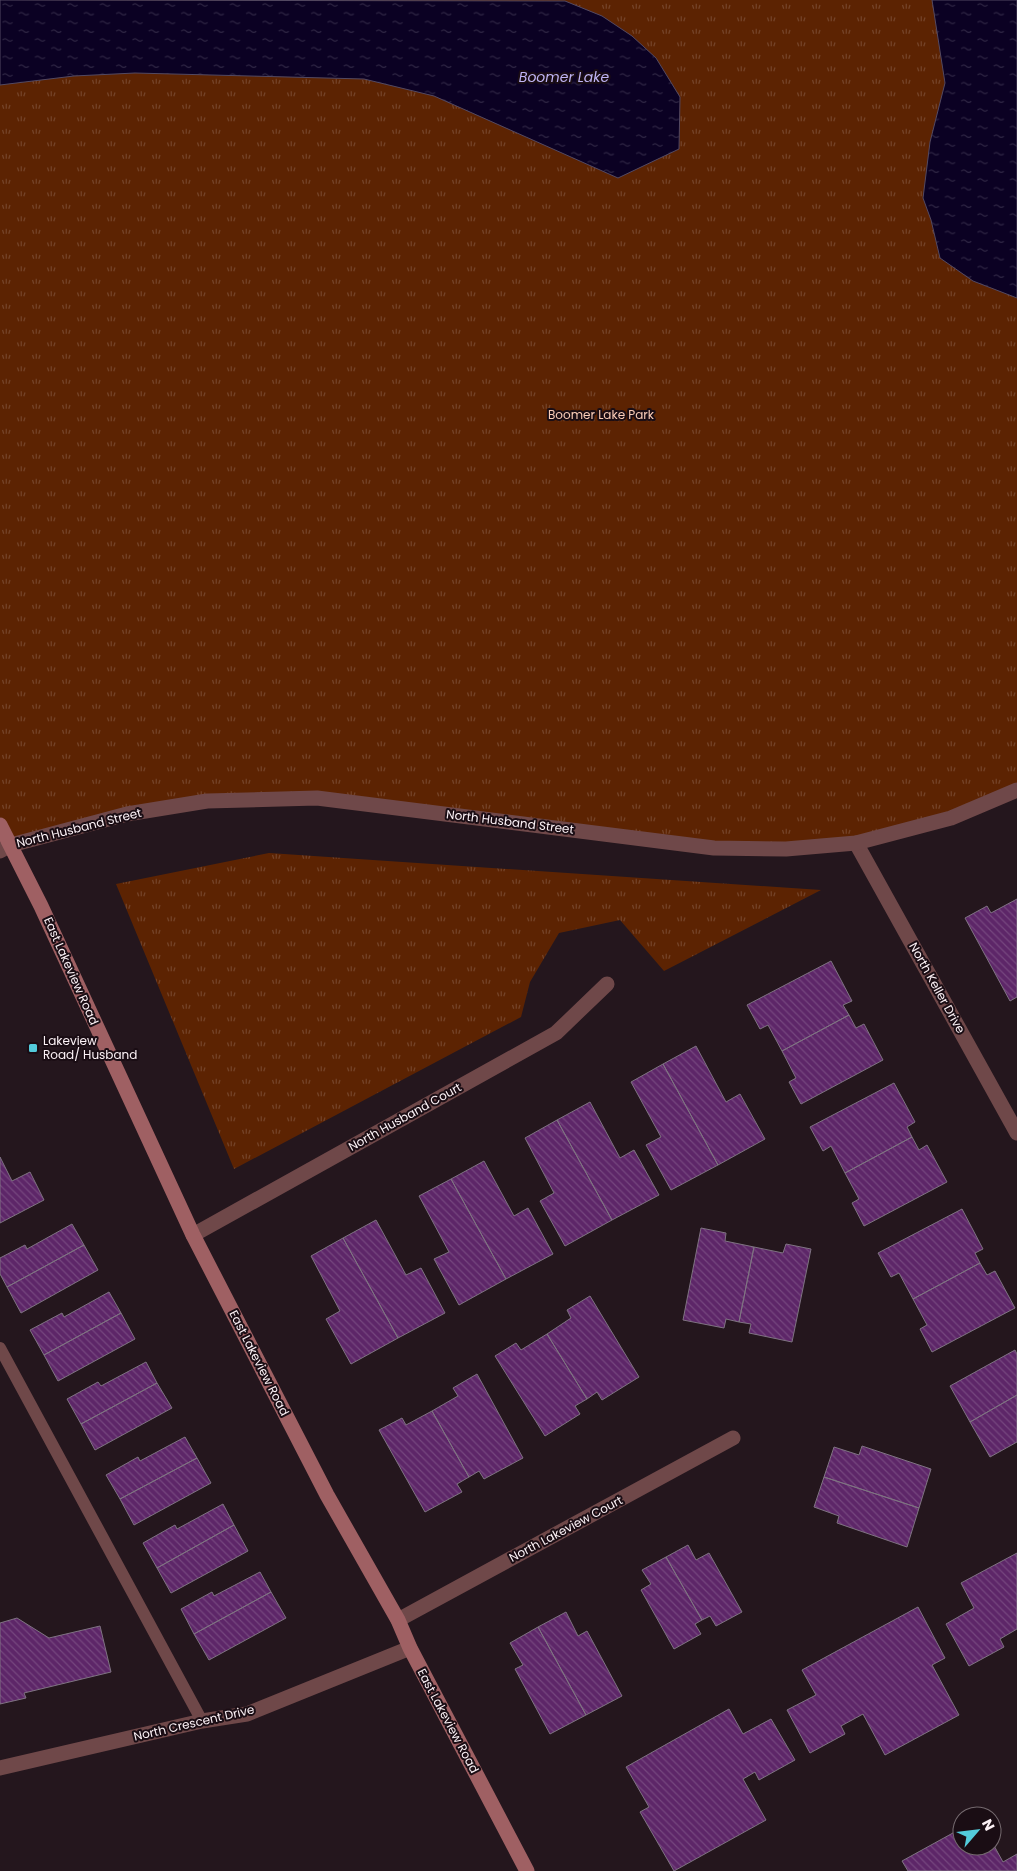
<svg xmlns="http://www.w3.org/2000/svg" width="1017" height="1871" font-family="Poppins,sans-serif">
<style>
.grass{fill:url(#grass-tufts)}
.water{fill:url(#water-ripples);stroke:#534962}
.building{fill:url(#building-back-hatch);stroke:#7f7382}
.lines{fill:none;stroke-linecap:round;stroke-linejoin:round}
.service{stroke:#6f4849;stroke-width:12}
.minor{stroke:#6f4849;stroke-width:15}
.tertiary{stroke:#6f4849;stroke-width:15}
.secondary{stroke:#9f6063;stroke-width:15}
.poi-dot{fill:#53cbdb;stroke:#1a0d14;stroke-width:2}
.labels{text-anchor:middle;stroke-width:4;stroke-linejoin:round;paint-order:stroke}
.park-label{font-size:12px;fill:#faccb7;stroke:#1a0d14}
.street-label{font-size:12px;fill:#fcf2f6;stroke:#1a0d14}
.poi-label{font-size:12px;fill:#fcf2f6;stroke:#1a0d14;text-anchor:start}
.water-label{font-size:14px;font-style:italic;fill:#bfb4f4;stroke:#1a0d14}
</style>
<defs>
<pattern id="grass-tufts" width="24" height="20" patternUnits="userSpaceOnUse" patternTransform="scale(1.25)"><rect width="24" height="20" fill="#5c2302"/><path d="M3 7l-1-3M5 7V3M7 7l1-3M15 17l-1-3M17 17v-4M19 17l1-3" fill="none" stroke="#744328"/></pattern>
<pattern id="water-ripples" width="26" height="14" patternUnits="userSpaceOnUse" patternTransform="scale(1.25)"><rect width="26" height="14" fill="#0b0123"/><path d="M2 4q2-2 4 0t4 0M15 11q2-2 4 0t4 0" fill="none" stroke="#2f2644"/></pattern>
<pattern id="building-back-hatch" width="6" height="6" patternUnits="userSpaceOnUse" patternTransform="scale(1.25)"><rect width="6" height="6" fill="#5d2668"/><path d="M-1 5l2 2M0 0l6 6M5-1l2 2" fill="none" stroke="#75467e"/></pattern>
</defs>
<rect width="100%" height="100%" fill="#24161d"/>
<path class="grass" d="M0 0H1017V788L950 817 855 840 714 847 317 796 208 798 13 841 0 817Z
M269 853 821 890 664 971 620 920 559 933 530 982 521 1017 234 1169 116 884Z"/>
<path class="water" d="M0 0 565 1 602 16 632 36 656 58 680 97 679 149 618 178 434 96 364 79 135 73 74 76 0 85Z
M932 0H1017V298L973 281 940 258 931 220 923 198 930 142 945 83Z"/>
<path class="building" d="M1017 899V997L1010 1001 965 918 987 906 991 913Z
M831 961 852 1001 843 1005 849 1015 782 1051 768 1025 760 1029 747 1005Z
M849 1015 856 1028 864 1024 883 1060 801 1104 789 1082 796 1078 782 1051Z
M696 1046 726 1102 740 1094 765 1139 718 1165 663 1064Z
M663 1064 718 1165 671 1190 646 1145 661 1137 631 1082Z
M894 1083 915 1122 907 1127 912 1137 845 1173 831 1146 823 1151 810 1127Z
M590 1102 620 1158 634 1150 659 1195 612 1220 557 1120Z
M557 1120 612 1220 565 1246 540 1201 554 1193 525 1138Z
M912 1137 919 1150 927 1145 947 1182 864 1226 852 1203 859 1199 845 1173Z
M0 1157 12 1181 30 1172 44 1200 0 1223Z
M484 1161 514 1216 528 1208 553 1254 506 1279 451 1179Z
M451 1179 506 1279 459 1305 434 1259 449 1252 419 1196Z
M962 1209 983 1249 975 1253 980 1263 913 1299 899 1273 891 1277 878 1253Z
M376 1220 406 1275 421 1268 445 1313 398 1338 343 1238Z
M72 1224 84 1245 7 1287 0 1274V1258L25 1245 27 1249Z
M701 1228 726 1233 725 1241 754 1247 739 1322 726 1319 724 1328 683 1320Z
M343 1238 398 1338 351 1364 326 1319 340 1311 311 1256Z
M786 1244 811 1249 792 1342 749 1333 751 1324 739 1322 754 1247 783 1253Z
M84 1245 98 1270 21 1313 7 1287Z
M980 1263 987 1275 995 1271 1015 1308 932 1352 920 1329 927 1325 913 1299Z
M109 1292 121 1313 44 1355 30 1330 62 1313 64 1317Z
M590 1296 639 1377 602 1400 597 1392 587 1399 547 1334 571 1318 567 1310Z
M121 1313 135 1339 58 1381 44 1355Z
M547 1334 587 1399 575 1406 580 1414 545 1436 495 1356 516 1343 521 1350Z
M1015 1350 1017 1354V1395L970 1422 950 1386Z
M146 1362 157 1383 81 1424 67 1399 98 1382 101 1386Z
M477 1374 523 1458 484 1479 479 1471 469 1477 432 1411 458 1396 453 1388Z
M157 1383 172 1408 95 1450 81 1424Z
M1017 1395V1442L990 1457 970 1422Z
M432 1411 469 1477 457 1484 462 1492 425 1512 379 1430 402 1418 406 1425Z
M185 1437 197 1458 120 1499 106 1475 138 1457 140 1461Z
M862 1446 931 1469 919 1508 824 1477 834 1447 859 1455Z
M197 1458 211 1483 134 1525 120 1499Z
M824 1477 919 1508 907 1547 837 1523 839 1516 814 1507Z
M223 1504 234 1525 157 1568 143 1543 175 1525 177 1529Z
M234 1525 248 1551 171 1593 157 1568Z
M688 1545 696 1560 709 1553 742 1612 716 1626 710 1616 702 1620 666 1557Z
M1017 1553V1629L1000 1639 1004 1647 969 1666 946 1624 974 1608 961 1583Z
M666 1557 702 1620 695 1624 701 1634 674 1649 641 1590 651 1584 642 1570Z
M260 1572 271 1592 194 1634 181 1609 212 1592 214 1596Z
M271 1592 286 1618 209 1660 194 1634Z
M918 1607 945 1658 932 1665 959 1715 885 1755 863 1714 841 1726 845 1734 810 1753 787 1710 816 1695 802 1670Z
M566 1612 578 1636 587 1631 622 1696 586 1715 538 1627Z
M17 1618 49 1638 100 1626 111 1672 24 1693 26 1698 0 1704V1623Z
M538 1627 586 1715 550 1734 515 1669 523 1665 510 1643Z
M729 1709 743 1734 771 1719 795 1760 759 1780 755 1772 743 1779 766 1820 674 1871 640 1812 649 1807 626 1767Z
M962 1828V1846H992V1842L1003 1862 1017 1854V1871H908L902 1861Z"/>
<g class="lines">
<path class="service" d="M0 1348 202 1721"/>
<path class="minor" d="M856 843 1017 1133
M193 1235 556 1033 607 984
M398 1620 733 1438
M0 1768 202 1721 247 1714 410 1648"/>
<path class="tertiary" d="M0 851 11 845 127 814 207 801 317 798 714 848 786 849 856 843 951 818 1017 790"/>
<path class="secondary" d="M0 825 41 906 193 1235 327 1495 398 1620 410 1648 527 1871"/>
</g>
<rect class="poi-dot" x="28" y="1043" width="10" height="10" rx="2.5"/>
<g class="labels">
<g class="park-label">
<text x="601" y="419">Boomer Lake Park</text>
</g>
<g class="street-label">
<text transform="translate(510 822) rotate(7)" y="4">North Husband Street</text>
<text transform="translate(79 828) rotate(-14)" y="4">North Husband Street</text>
<text transform="translate(71 971) rotate(66)" y="4">East Lakeview Road</text>
<text transform="translate(937 988) rotate(61)" y="4">North Keller Drive</text>
<text transform="translate(405 1117) rotate(-29)" y="4">North Husband Court</text>
<text transform="translate(259 1363) rotate(63)" y="4">East Lakeview Road</text>
<text transform="translate(566 1529) rotate(-28)" y="4">North Lakeview Court</text>
<text transform="translate(448 1721) rotate(62)" y="4">East Lakeview Road</text>
<text transform="translate(194 1723) rotate(-13)" y="4">North Crescent Drive</text>
</g>
<g class="poi-label">
<text x="43" y="1045">Lakeview<tspan x="43" dy="14">Road/ Husband</tspan></text>
</g>
<g class="water-label">
<text x="564" y="82">Boomer Lake</text>
</g>
</g>
<g transform="translate(977 1831) rotate(62)"><circle r="24" fill="#1a0d14" stroke="#74696e"/>
<path d="M0-4L9 19L0 12L-9 19Z" fill="#53cbdb"/>
<text y="-8" font-size="14" font-weight="bold" text-anchor="middle" fill="#fcf2f6">N</text>
</g>
</svg>
